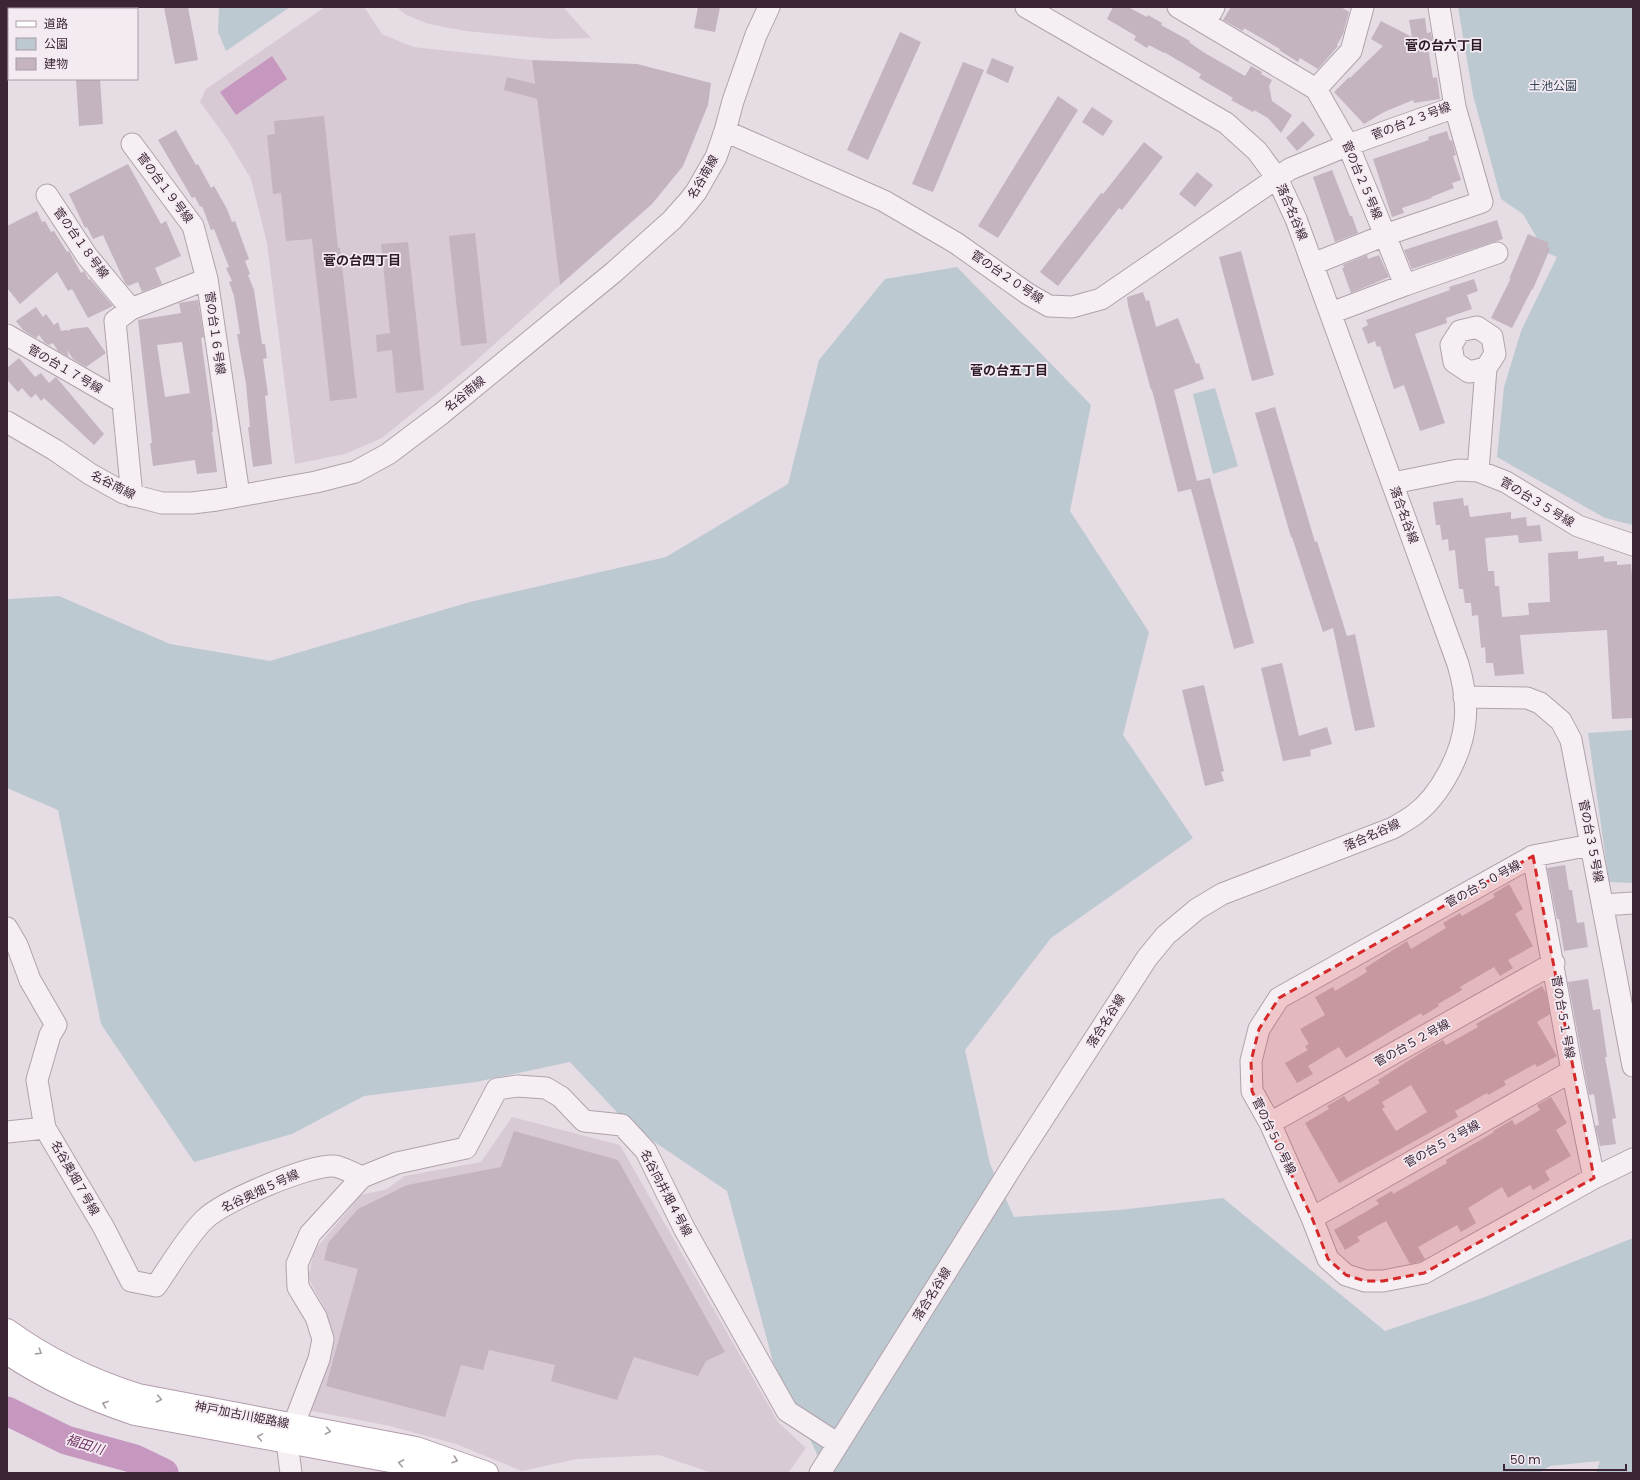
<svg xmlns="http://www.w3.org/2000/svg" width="1640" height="1480" font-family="Poppins,'Noto Sans JP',sans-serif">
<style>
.built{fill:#d8cad4}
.green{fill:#bdc9d0}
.water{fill:#c697bf}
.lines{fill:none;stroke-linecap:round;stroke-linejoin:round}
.river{stroke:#c697bf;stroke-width:29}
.building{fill:#c3b4bf;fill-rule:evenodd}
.minor-casing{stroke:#b0a2ac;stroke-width:23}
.major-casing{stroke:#b29cac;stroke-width:24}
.minor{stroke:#f5eff3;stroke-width:21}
.major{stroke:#fff;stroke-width:22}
.oneway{stroke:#a79da5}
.marked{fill:#d62828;fill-opacity:0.2;stroke:#d62828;stroke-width:3;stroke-dasharray:8 5;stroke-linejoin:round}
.labels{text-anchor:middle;stroke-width:3.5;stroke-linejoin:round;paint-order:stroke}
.park-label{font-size:12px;fill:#344758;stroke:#f4ebf2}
.street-label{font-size:12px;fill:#3c2636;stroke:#f4ebf2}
.neighbourhood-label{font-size:13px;font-weight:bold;fill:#2d1927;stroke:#f4ebf2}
.water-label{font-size:13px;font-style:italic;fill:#6f3163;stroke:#f4ebf2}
</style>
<rect width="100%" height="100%" fill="#e6dce4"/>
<path class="built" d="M325 7H364L382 34 413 47 532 60 560 285 468 368 382 438 345 454 295 464 267 243 251 179 227 139 200 102 206 89Z
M397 7H563L591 38 552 39 465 31 429 24 406 15Z
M512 1117 620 1145 778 1422 806 1448 788 1473H712L659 1455 577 1459 522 1471 456 1444 390 1426 307 1410 331 1353 324 1307 308 1278 314 1251 361 1195 387 1189 405 1176 481 1162Z"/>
<path class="green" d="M219 7H290L226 51 218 32Z
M1458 7H1633V525L1605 518 1497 457 1504 387 1521 331 1557 257 1545 252 1523 214 1501 199 1473 95Z
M957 267 1091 405 1070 511 1149 632 1123 735 1193 838 1051 938 965 1050 990 1164 1014 1217 1119 1210 1223 1198 1385 1331 1485 1297 1633 1238V1473H1596L1600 1461 1550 1466 1539 1473H826L773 1362 727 1191 628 1124 570 1062 476 1082 364 1096 292 1134 194 1162 101 1024 58 810 7 788V599L59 596 170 644 270 661 470 602 666 557 788 484 819 360 885 279Z
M1215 388 1238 466 1213 474 1193 394Z
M1633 730V883L1609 882 1588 733Z"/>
<path class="water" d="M272 56 287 79 236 115 220 92Z"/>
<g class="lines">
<path class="river" d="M7 1411 66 1440 135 1459 164 1473"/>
</g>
<path class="building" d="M164 7H188L198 60 175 64Z
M698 7H720L715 32 694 28Z
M1113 7H1128L1147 17 1148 15 1162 23 1161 25 1190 41 1189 42 1203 52 1245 76 1251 66 1262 72 1261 74 1272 80 1269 86 1272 101 1292 115 1281 133 1268 118 1254 110 1253 112 1231 100 1233 98 1199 78 1201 74 1164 52V53L1149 45 1147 48 1134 40 1136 36 1107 19Z
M1231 7H1341L1349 12 1343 34 1337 45 1338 46 1318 69 1300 58 1298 62 1279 50 1280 49 1244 28 1243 31 1223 20Z
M1425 18 1427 33 1431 32 1433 46 1428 47 1433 78 1437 77 1440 99 1414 103 1413 100 1384 112 1364 124 1334 92 1349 77 1350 78 1383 46 1371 39 1381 21 1412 37 1409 20Z
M900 32 921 42 868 160 847 150Z
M992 58 1014 67 1008 83 986 73Z
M532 60 637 64 711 83 708 105 683 166 652 204 560 285 537 99 504 90 507 77 535 84Z
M963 62 984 70 933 192 912 184Z
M76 79H100L103 124 79 126Z
M1058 96 1078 110 998 238 978 226Z
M1092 107 1113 121 1103 136 1082 122Z
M324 116 338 248H340L357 398 330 401 312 239 286 241 281 193 273 194 267 135 275 134 274 121Z
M1303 121 1315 135 1297 151 1286 138Z
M176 130 196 165 198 164 211 188 214 186 227 209 232 222 235 221 249 259 245 261 250 274 248 275 254 290 262 344H265L267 358 263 359 268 395 265 396 272 464 253 467 248 427H250L246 384 237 334H240L234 296 229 282 232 281 226 268 229 267 214 229 211 230 202 206 200 207 195 197 192 198 158 140Z
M1447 131 1450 141 1452 140 1456 155 1453 156 1461 180 1452 183 1454 188 1431 197 1432 198 1402 208 1404 213 1392 217 1373 159 1429 140 1428 137Z
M1144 142 1163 157 1122 210 1119 208 1058 286 1040 272 1101 193 1103 194Z
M128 164 161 224 166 221 181 256 155 268 162 284 142 292 138 282 128 286 125 283 103 235 93 239 87 227 85 228 69 194Z
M1332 170 1350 216H1352L1358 233 1335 242 1313 177Z
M1197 172 1213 185 1195 207 1179 194Z
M37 211 42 222 45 221 51 232 54 231 67 252 69 251 81 273 84 271 89 280 90 279 113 306 88 318 72 289 68 291 57 272 20 304 7 288V226Z
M1497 220 1503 239 1412 269 1404 250Z
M475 233 487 343 461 346 449 236Z
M1528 234 1549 243 1547 247 1550 249 1533 289H1532L1512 328 1491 318 1511 278 1509 279Z
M408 242 424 390 396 393 392 350 377 352 376 335 390 333 381 244Z
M1241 251 1274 375 1252 381 1219 257Z
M1367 255 1368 259 1379 255 1389 277 1351 293 1342 268H1344L1343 265Z
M1474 279 1478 291 1467 295 1472 309 1446 318 1447 323 1415 334 1445 423 1420 431 1404 385 1394 389 1380 346 1377 347 1375 341 1368 344 1362 328 1368 325 1366 320 1450 290 1449 287Z
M1143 292 1146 301 1149 300 1156 327 1178 318 1196 364 1199 363 1204 379 1174 390 1197 481 1210 478 1254 643 1234 649 1191 489 1178 492 1152 390H1151L1128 306 1127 297Z
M198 300 204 337 201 338 212 419 213 432H212L217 472 197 474 195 460 153 466 150 443H152L138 320 181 313 179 303ZM182 342 190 393 165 397 157 345Z
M36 307 43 317 46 314 54 325 58 322 61 331 67 330 68 331 71 329 88 327 106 353 86 367 73 359 67 350 69 357 58 351 53 343 49 345 45 343 39 335 36 338 23 330 16 321Z
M19 358 35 377 41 373 49 383 56 377 104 434 94 445 44 398 41 401 36 394 31 398 22 388 18 392 9 382 7 379V368Z
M1275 407 1315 542 1317 541 1347 636 1355 634 1375 727 1355 731 1333 628 1323 632 1292 537H1291L1255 413Z
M1463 498 1464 506 1468 505 1470 517 1511 512V519L1526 517 1527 526 1540 525 1542 541 1519 543 1518 535 1485 538 1488 571H1494L1495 586H1499L1502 617 1529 615 1528 603 1550 602 1548 553 1578 551V559L1604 556V562L1617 561V565L1631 564 1633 588V718L1612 719 1607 630 1520 635 1524 674 1495 676 1493 663H1486L1485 647 1481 648 1478 615 1472 616 1471 603H1465L1463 589H1459L1455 550 1449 551 1448 539 1442 540 1440 525H1436L1433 502Z
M1282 663 1299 736 1327 727 1332 744 1310 750 1311 756 1283 761 1261 668Z
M1204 685 1224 771 1221 772 1224 781 1205 786 1182 690Z
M1565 865 1569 890H1572L1577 923 1584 922 1588 947 1564 951 1559 919H1557L1547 868Z
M1509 884 1523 909 1515 914 1533 946 1508 960 1513 968 1500 976 1494 967 1460 987 1462 990 1438 1004 1439 1006 1423 1016 1421 1013 1346 1058 1339 1047 1308 1066 1313 1074 1297 1083 1285 1063 1308 1050 1305 1046 1309 1044 1300 1029 1325 1015 1315 997 1333 987 1335 991 1367 972 1365 968 1407 941 1411 949 1446 928 1443 923 1460 913 1462 916 1495 897 1493 894Z
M1588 979 1593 1010 1600 1009 1607 1057H1605L1616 1118 1612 1119 1616 1144 1600 1146 1595 1126 1599 1125 1594 1094 1589 1095 1568 982Z
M1542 986 1546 993 1550 1014 1537 1022 1557 1056 1537 1067 1535 1064 1504 1081 1506 1085 1488 1095 1487 1093 1455 1111 1458 1117 1339 1183 1305 1123 1329 1109 1327 1106 1344 1096 1348 1102 1380 1083 1378 1080 1427 1049 1443 1040 1446 1045 1478 1027 1476 1024ZM1411 1085 1427 1112 1396 1131 1382 1109 1385 1107 1382 1102Z
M1551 1097 1567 1123 1556 1130 1571 1156 1545 1171 1550 1180 1533 1190 1530 1185 1508 1198 1502 1187 1468 1208 1476 1223 1461 1232 1457 1225 1418 1247 1425 1259 1420 1262 1410 1264 1386 1221 1357 1237 1360 1241 1345 1250 1334 1230 1379 1204 1376 1200 1392 1191 1393 1194 1447 1163 1446 1160 1494 1132 1493 1131 1512 1120 1515 1125 1540 1110 1537 1105Z
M514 1131 618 1160 725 1352 706 1361 698 1376 634 1357 617 1400 551 1381 555 1365 489 1350 483 1370 461 1365 445 1417 326 1386 358 1269 324 1260 328 1243 358 1209 407 1185 501 1167Z"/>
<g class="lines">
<g class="minor-casing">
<path id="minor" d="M1178 7 1316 89 1348 145 1385 235 1482 202 1455 107
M1205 23 1214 7
M1316 89 1351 51 1363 7
M725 131 884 201 956 243 1028 294 1049 306 1072 307 1101 299 1290 169 1348 145 1455 107 1439 7
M132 144 193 226 207 279
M47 195 87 256 131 309
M1313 264 1385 235 1405 285
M1331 313 1405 285 1497 253
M7 335 123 402
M7 422 55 450 90 474 124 493 162 503H192L217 500 316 482 355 472 388 454 441 414 614 272 672 220 688 202 696 192 716 157 725 131 733 101 756 35 769 7
M1478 471 1486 368 1495 354 1492 337 1477 327 1460 331 1451 345 1454 362 1469 372 1486 368
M1393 483 1458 470 1478 471 1506 482 1578 526 1633 545
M132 496 115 321 131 309 207 279 239 495
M1464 697 1527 698 1540 703 1561 721 1571 740 1633 1066
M1591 845 1533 856 1279 998 1259 1029 1251 1061 1252 1091 1270 1123 1312 1218 1328 1259 1346 1275 1365 1281H1383L1424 1273 1594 1178 1633 1159
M1533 856 1572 1071 1594 1178
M1603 905 1633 903
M7 928 17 945 30 980 56 1025 50 1035 37 1080 45 1128 104 1228 131 1281 156 1286C170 1266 188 1235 205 1219 224 1201 307 1165 334 1166 343 1167 354 1174 362 1177
M1270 1123 1554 963
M7 1132 45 1128
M1312 1218 1572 1071
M291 1473 287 1442 319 1359 323 1339 316 1317 298 1287 297 1264 310 1234 362 1177 397 1163 466 1148 497 1089 517 1086 546 1088 561 1097 584 1121 622 1125 646 1151 684 1228 787 1411 838 1444
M820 1473 1013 1165 1147 958 1166 935 1197 909 1222 894 1393 828C1400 824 1407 820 1414 815 1440 796 1462 754 1465 722 1467 704 1463 681 1458 664L1296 219 1277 178 1257 151 1226 123 1026 7"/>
</g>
<g class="major-casing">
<path id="major" d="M7 1330C47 1359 90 1380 138 1395L416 1448 487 1473
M7 1353C47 1380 89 1399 135 1414L412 1465 439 1473"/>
</g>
<use href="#minor" class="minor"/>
<use href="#major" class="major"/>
</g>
<defs><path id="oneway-chevron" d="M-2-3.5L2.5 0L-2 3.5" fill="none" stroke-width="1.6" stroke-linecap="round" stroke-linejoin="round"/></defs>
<g class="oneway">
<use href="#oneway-chevron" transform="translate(39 1352) rotate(32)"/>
<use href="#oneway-chevron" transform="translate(159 1399) rotate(12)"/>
<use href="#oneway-chevron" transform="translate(105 1404) rotate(-160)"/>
<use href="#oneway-chevron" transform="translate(328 1431) rotate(11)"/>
<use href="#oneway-chevron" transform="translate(260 1437) rotate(-170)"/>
<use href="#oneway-chevron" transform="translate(455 1460) rotate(19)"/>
<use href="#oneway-chevron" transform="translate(401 1463) rotate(-169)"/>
</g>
<path class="marked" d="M1533 856 1594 1178 1424 1273 1383 1281H1365L1346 1275 1328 1259 1312 1218 1252 1091 1251 1061 1259 1029 1279 998Z"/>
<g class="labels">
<g class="park-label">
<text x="1553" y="90">土池公園</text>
</g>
<g class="street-label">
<text transform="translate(1411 121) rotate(-21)" y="4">菅の台２３号線</text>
<text transform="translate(703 177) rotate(-60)" y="4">名谷南線</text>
<text transform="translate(1362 180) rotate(67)" y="4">菅の台２５号線</text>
<text transform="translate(165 188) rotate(53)" y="4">菅の台１９号線</text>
<text transform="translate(1292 212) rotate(67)" y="4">落合名谷線</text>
<text transform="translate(81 243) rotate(54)" y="4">菅の台１８号線</text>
<text transform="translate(1007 277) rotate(34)" y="4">菅の台２０号線</text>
<text transform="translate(215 333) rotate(82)" y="4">菅の台１６号線</text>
<text transform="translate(65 369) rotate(30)" y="4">菅の台１７号線</text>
<text transform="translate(465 394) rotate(-39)" y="4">名谷南線</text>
<text transform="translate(113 485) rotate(27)" y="4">名谷南線</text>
<text transform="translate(1537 502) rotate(31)" y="4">菅の台３５号線</text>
<text transform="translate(1404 515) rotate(70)" y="4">落合名谷線</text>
<text transform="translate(1372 835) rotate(-24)" y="4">落合名谷線</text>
<text transform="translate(1591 841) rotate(79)" y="4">菅の台３５号線</text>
<text transform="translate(1483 884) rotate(-29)" y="4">菅の台５０号線</text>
<text transform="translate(1563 1017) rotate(80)" y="4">菅の台５１号線</text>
<text transform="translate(1106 1021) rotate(-58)" y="4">落合名谷線</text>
<text transform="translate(1412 1043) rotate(-29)" y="4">菅の台５２号線</text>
<text transform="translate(1274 1136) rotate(64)" y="4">菅の台５０号線</text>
<text transform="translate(1442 1144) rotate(-29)" y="4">菅の台５３号線</text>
<text transform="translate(75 1178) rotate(60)" y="4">名谷奥畑７号線</text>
<text transform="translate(260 1191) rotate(-25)" y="4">名谷奥畑５号線</text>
<text transform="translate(666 1193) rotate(62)" y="4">名谷向井畑４号線</text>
<text transform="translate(932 1294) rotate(-58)" y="4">落合名谷線</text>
<text transform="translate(242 1415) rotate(11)" y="4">神戸加古川姫路線</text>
</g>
<g class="neighbourhood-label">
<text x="1444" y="50">菅の台六丁目</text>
<text x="362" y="265">菅の台四丁目</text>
<text x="1009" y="375">菅の台五丁目</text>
</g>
<g class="water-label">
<text transform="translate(85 1444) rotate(17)" y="5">福田川</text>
</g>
</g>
<rect width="1640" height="1480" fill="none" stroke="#3c2636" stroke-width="16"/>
<rect x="8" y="8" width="130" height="72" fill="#f4ebf2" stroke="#aa9ca7"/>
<rect x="16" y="21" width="20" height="6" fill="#ffffff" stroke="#aa9ca7"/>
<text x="44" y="28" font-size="12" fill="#3c2636">道路</text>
<rect x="16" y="38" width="20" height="12" fill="#bdc9d0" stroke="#aa9ca7"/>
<text x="44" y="48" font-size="12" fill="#3c2636">公園</text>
<rect x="16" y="58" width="20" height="12" fill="#c3b4bf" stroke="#aa9ca7"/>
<text x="44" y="68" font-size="12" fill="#3c2636">建物</text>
<path d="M1504 1464v6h122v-6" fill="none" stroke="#3c2636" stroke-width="2"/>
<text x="1510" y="1464" font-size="12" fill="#3c2636" stroke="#f4ebf2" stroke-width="3" paint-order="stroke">50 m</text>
</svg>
